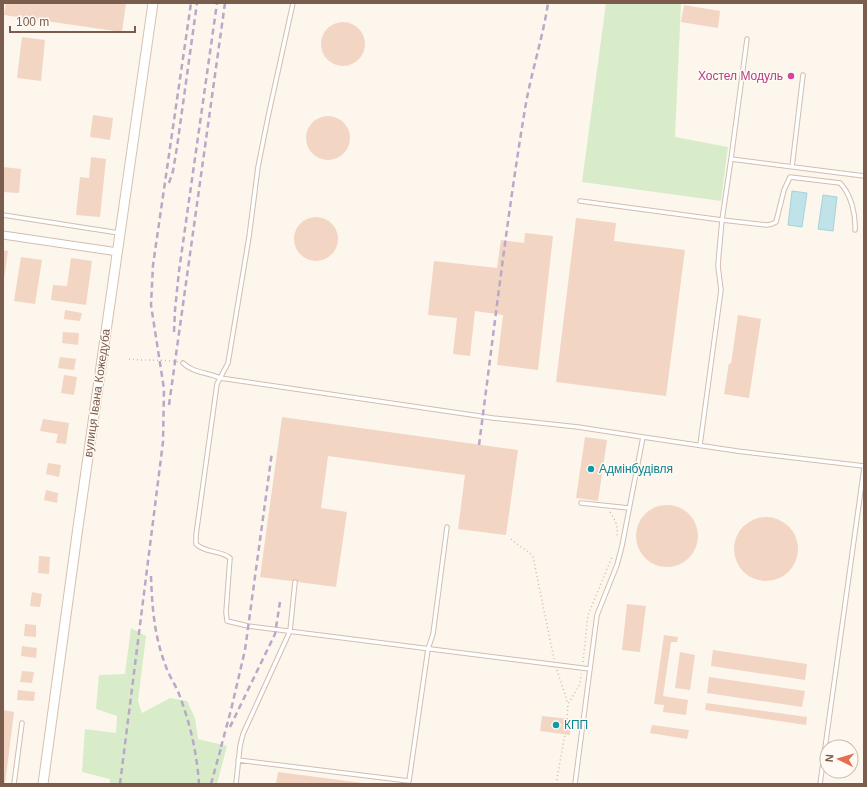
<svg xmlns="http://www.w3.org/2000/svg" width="867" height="787" font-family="Helvetica,sans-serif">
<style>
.green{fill:#d8ecc9}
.water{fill:#bfe3e8;stroke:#a5d3da}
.building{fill:#f3d5c3}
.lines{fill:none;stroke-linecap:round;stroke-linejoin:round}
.lane-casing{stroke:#d1beb0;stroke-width:5.5}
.street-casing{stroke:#d1beb0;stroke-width:9}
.secondary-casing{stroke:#d6c0b0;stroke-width:11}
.path{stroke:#d9b8a5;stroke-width:1.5;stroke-dasharray:1 3;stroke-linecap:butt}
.lane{stroke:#fff;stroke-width:3.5}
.street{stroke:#fff;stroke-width:7}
.secondary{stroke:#fff;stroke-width:9}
.rail{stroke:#b9a8c9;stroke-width:2.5;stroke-dasharray:6 4;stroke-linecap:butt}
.hotel-dot{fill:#d1479c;stroke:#fffaf3;stroke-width:1.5}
.culture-dot{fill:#0f9aa8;stroke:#fffaf3;stroke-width:1.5}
.labels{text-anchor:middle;stroke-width:3;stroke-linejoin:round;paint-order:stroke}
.hotel-label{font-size:12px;fill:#b23c85;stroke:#fffaf3;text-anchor:end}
.street-label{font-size:12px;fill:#7a5c4d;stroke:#fffaf3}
.culture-label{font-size:12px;fill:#0d838f;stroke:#fffaf3;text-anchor:start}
</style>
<rect width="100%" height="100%" fill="#fdf6ec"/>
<path class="green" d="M606 3H681L675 137 728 147 721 201 582 182Z
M131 628 146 636 138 701 142 713 170 698 187 701 195 718 198 739 227 746 217 784H110V779L82 772 85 729 116 733 117 716 96 709 99 675 125 674Z"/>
<path class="water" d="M792 191 807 193 802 227 788 225Z
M823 195 837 197 833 231 818 229Z"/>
<path class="building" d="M6 3H126L122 32 4 15Z
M684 5 720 11 718 28 681 22Z
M321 44a22 22 0 1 1 44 0a22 22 0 1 1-44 0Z
M22 37 45 40 41 81 17 78Z
M93 115 113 118 110 140 90 137Z
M306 138a22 22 0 1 1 44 0a22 22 0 1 1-44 0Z
M91 157 106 159 100 217 76 215 80 177 89 178Z
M3 167 21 169 19 193 3 192Z
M294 239a22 22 0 1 1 44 0a22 22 0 1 1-44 0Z
M576 218 616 223 614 241 685 250 666 396 556 382Z
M525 233 553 236 538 370 497 365 503 315 475 311 470 356 453 354 457 318 428 315 434 261 497 268 501 240 524 243Z
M3 250 8 251 4 279H3Z
M21 257 42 260 35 304 14 301Z
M71 258 92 261 86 305 51 300 53 285 67 286Z
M65 310 82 313 80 321 64 319Z
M738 315 761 319 749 398 724 394 729 363 731 364Z
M63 332 79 333 78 345 62 343Z
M60 357 76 359 74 370 58 368Z
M64 375 77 377 74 395 61 393Z
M282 417 518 450 506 535 458 529 465 475 328 456 321 508 347 512 336 587 260 577Z
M43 419 69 423 66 444 56 443 58 434 40 431Z
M585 437 607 440 598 501 576 498Z
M48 463 61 465 59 477 46 474Z
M46 490 58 493 57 503 44 500Z
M636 536a31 31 0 1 1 62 0a31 31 0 1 1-62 0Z
M734 549a32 32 0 1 1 64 0a32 32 0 1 1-64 0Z
M39 556 50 557 49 574 38 573Z
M32 592 42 594 40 607 30 606Z
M627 604 646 606 640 652 622 650Z
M25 624 36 625V637L24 636Z
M664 635 678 637 677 642H671L663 696 688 700 686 715 663 712 664 705 654 704Z
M22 646 37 648 36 658 21 656Z
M713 650 807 664 805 680 711 666Z
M680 652 695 655 690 690 675 688Z
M22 671 34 672 32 683 20 682Z
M709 677 805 691 802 707 707 693Z
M18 690 35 692 34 701 17 700Z
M706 703 807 717 806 725 705 710Z
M3 710 14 712 5 784H3Z
M542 716 571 719 570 735 540 731Z
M652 725 689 730 687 739 650 733Z
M278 772 363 783V784H276Z"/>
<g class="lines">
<g class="lane-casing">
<path id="lane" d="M293 3 268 117 258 167 249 237 228 363 217 384 196 535V544C205 553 220 550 230 558L226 612 227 621 248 626 590 669
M747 39 731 159 864 176
M792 167 803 75
M580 201 722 220 731 159
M3 215 119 233
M183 363C193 373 207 372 220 378L493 418 578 427 643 437
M700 445 721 290 718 266 719 253 722 220 767 225 772 224 776 222 784 190 790 177 840 183C851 194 856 215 855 230
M581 503 629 508
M238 760 409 781 428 649 433 634 447 527
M14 784 22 723
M236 784 240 746 243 734 290 631 295 582
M575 784 597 615 617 565 622 546 643 437 737 451 864 466
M820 784 864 468"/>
</g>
<g class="street-casing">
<path id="street" d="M3 235 118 252"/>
</g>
<g class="secondary-casing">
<path id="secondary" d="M43 784 78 527 153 3"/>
</g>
<path class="path" d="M129 359C145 361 162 359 178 362
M610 512C616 521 618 526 617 536
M511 539C518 546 527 549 533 557L554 659
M583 662 588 615 612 557
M557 670 568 704
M567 719 568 704 580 684 581 674
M556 784 565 734"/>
<use href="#lane" class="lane"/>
<use href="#street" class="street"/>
<use href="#secondary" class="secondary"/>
<path class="rail" d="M169 183 173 171 177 147 197 3
M174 332 175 310 179 271 217 3
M169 405 225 3
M479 445C494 331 507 216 526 103 532 70 543 37 548 3
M151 576C152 605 154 635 165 664 168 674 175 684 179 694 190 723 197 753 199 784
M230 727 275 634 280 602
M221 747 231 710 245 650 272 452
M120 784 163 442 164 389 151 305 153 265 191 3
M211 784 222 744"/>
</g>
<circle class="hotel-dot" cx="791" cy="76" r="4"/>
<g class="culture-dot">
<circle cx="591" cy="469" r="4"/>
<circle cx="556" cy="725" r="4"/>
</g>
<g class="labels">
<g class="hotel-label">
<text x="783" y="80">Хостел Модуль</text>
</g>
<g class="street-label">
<text transform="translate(97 393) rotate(-82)" y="4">вулиця Івана Кожедуба</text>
</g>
<g class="culture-label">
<text x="599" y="473">Адмінбудівля</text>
<text x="564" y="729">КПП</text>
</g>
</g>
<rect width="867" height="787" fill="none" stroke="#7a5c4d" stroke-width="8"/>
<g transform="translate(839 759) rotate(275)"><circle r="19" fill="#fffaf3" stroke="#cabbb1"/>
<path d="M0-3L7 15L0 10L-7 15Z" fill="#e76f51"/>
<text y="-6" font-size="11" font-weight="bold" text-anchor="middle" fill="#7a5c4d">N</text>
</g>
<path d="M10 26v6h125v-6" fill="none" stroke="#7a5c4d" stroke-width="2"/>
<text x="16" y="26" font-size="12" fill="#7a5c4d" stroke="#fffaf3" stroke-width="3" paint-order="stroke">100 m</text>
</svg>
